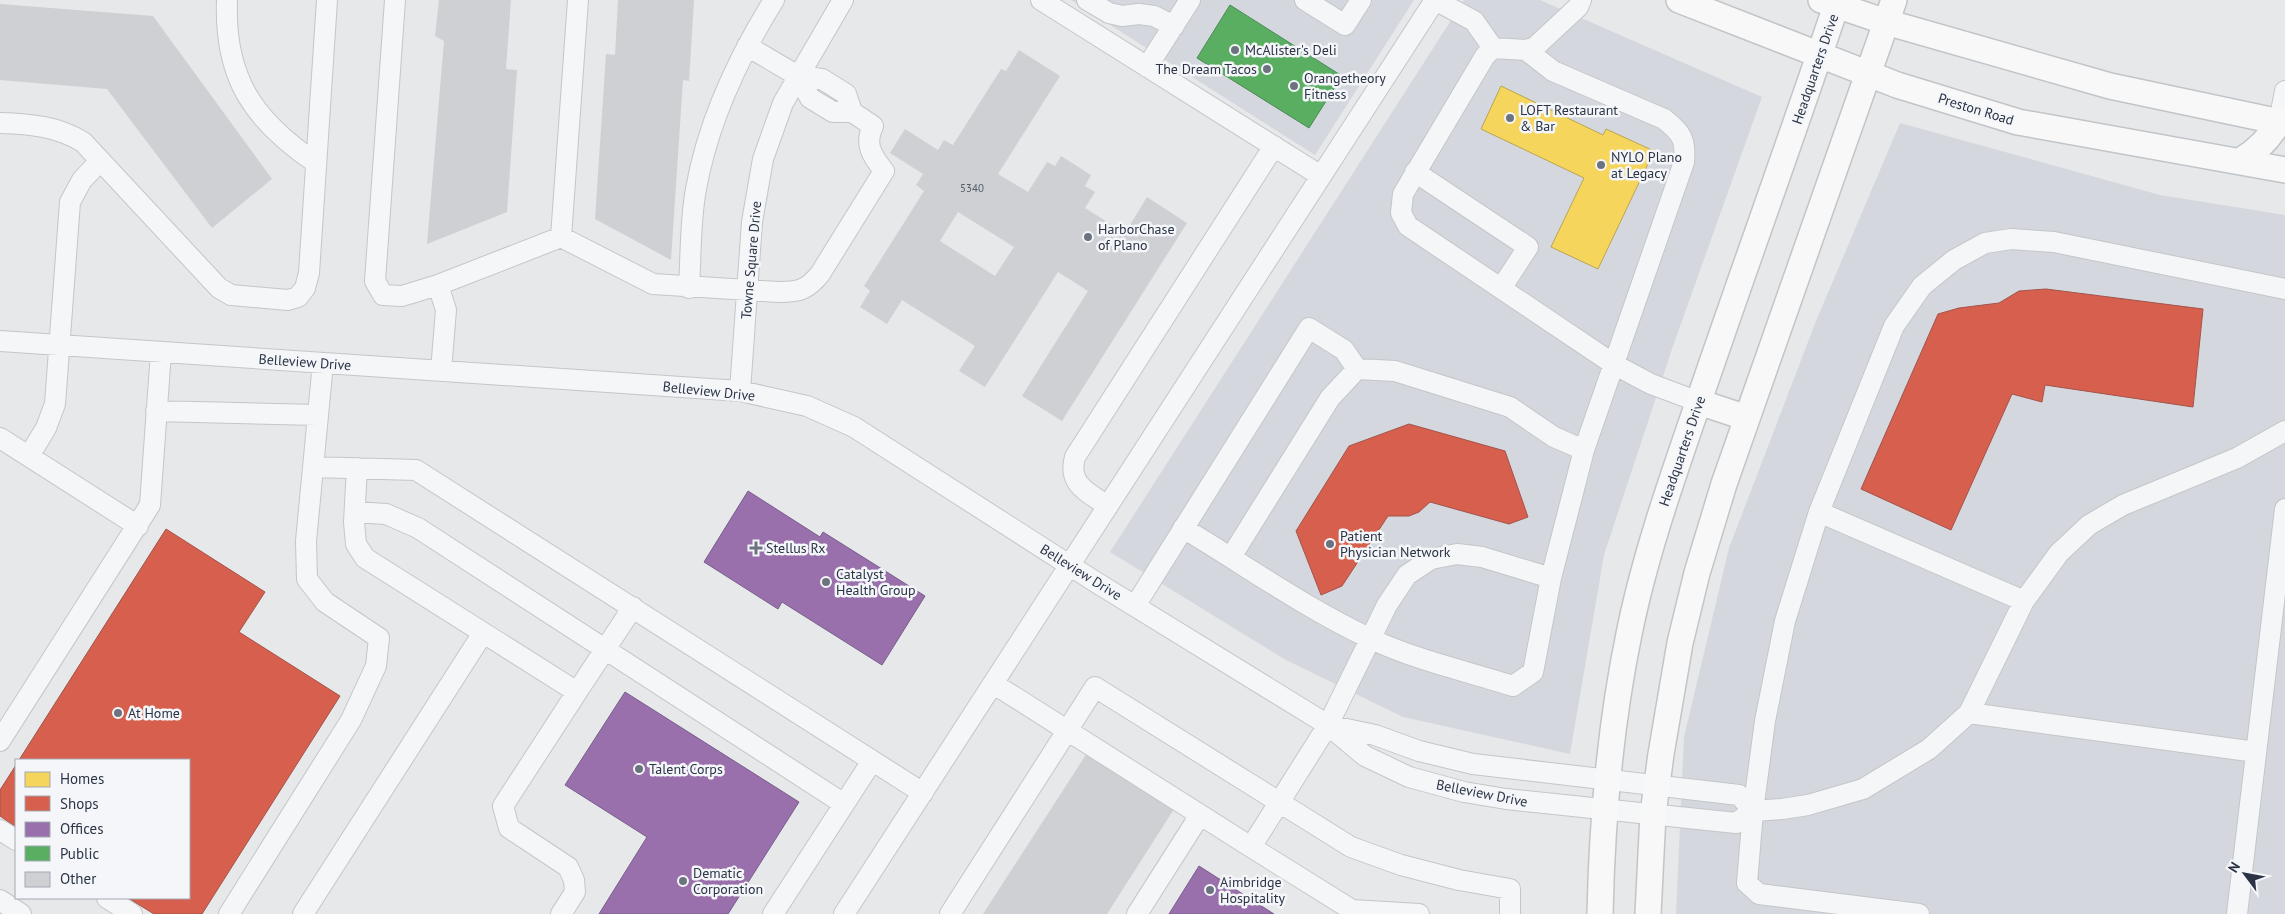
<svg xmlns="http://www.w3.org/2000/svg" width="2285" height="914" font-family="'PT Sans',sans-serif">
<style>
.built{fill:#d4d7dd}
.homes{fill:#f6d55c;stroke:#b9a555}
.shops{fill:#d6604d;stroke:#a3534b}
.offices{fill:#9970ab;stroke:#785e8c}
.public{fill:#5aae61;stroke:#4c8959}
.building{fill:#ced0d3;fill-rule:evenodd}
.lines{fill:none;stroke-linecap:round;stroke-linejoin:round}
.minor-casing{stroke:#c4c6c8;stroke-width:22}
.major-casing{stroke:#c2c5c8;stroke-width:28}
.minor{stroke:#f5f6f7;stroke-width:20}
.major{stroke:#f8f8f8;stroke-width:25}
.poi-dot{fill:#6c737f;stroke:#f4f6f9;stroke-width:2}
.labels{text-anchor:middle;stroke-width:5;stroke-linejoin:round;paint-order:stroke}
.number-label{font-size:11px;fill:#545c69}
.poi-label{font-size:14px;fill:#2b3445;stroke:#f4f6f9;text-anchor:start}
.street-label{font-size:14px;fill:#2b3445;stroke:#f4f6f9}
</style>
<rect width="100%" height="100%" fill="#e6e8ea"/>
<path class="built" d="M1071 0H1414L1315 155Z
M1464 0H1540L1762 97 1672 349 1604 555 1570 754 1403 717 1286 660 1110 552Z
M1900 123 2160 195 2285 215V914H1676L1684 737 1729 548 1816 321Z"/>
<path class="homes" d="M1501 86 1603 135 1606 129 1654 151 1598 269 1551 247 1584 178 1481 129Z"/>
<path class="shops" d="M2046 289 2203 309 2193 407 2045 385 2042 402 2012 394 1951 530 1861 489 1938 314 1959 308 1999 303 2019 291Z
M1409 424 1505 451 1528 517 1509 524 1430 502 1419 512 1409 516H1388L1342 586 1321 595 1296 531 1349 446Z
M166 529 265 592 239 632 340 696 202 914H154L128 898H189V760H19Z
M16 765V827L0 816V790Z"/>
<path class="offices" d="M748 491 820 537 823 532 925 596 882 665 782 602 778 609 704 562Z
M625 692 799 802 728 914H599L647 837 565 785Z
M1199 866 1274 914H1169Z"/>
<path class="public" d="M1230 5 1342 76 1309 128 1197 58Z"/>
<path class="building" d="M439 0H511L506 69 517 70 507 212 427 244 444 41 435 36Z
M618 0H694L689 81 683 80 671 260 595 219 606 54 615 55Z
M0 4 153 16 272 179 212 228 107 89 0 80Z
M1019 50 1060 76 998 174 1028 192 1047 162 1055 166 1061 156 1091 175 1085 186 1095 192 1085 208 1125 233 1147 197 1187 223 1062 421 1022 396 1088 291 1058 272 985 387 959 371 975 346 902 300 887 324 860 307 870 291 864 286 924 191 916 185 923 174 890 153 905 129 938 150 944 140 953 145 1001 69 1006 71ZM958 212 1014 247 995 276 940 241Z
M1089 750 1176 806 1107 914H983Z"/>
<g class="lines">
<g class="minor-casing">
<path id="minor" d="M227 0C224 78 253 120 316 163
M395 0 375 281 383 295 402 296 438 285 446 310 441 371
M1041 0 1321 176
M1087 0 1109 13 1122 16 1139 14 1154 16 1174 26
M1305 0 1345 25 1361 0
M1435 0 1474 21 1493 48
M1581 0 1578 7 1535 47 1526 50 1493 48 1485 56 1403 194 1401 213 1408 226 1615 365 1651 384 1699 402
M747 46 798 76 822 79 846 94 852 112
M1147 67 1190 0
M2279 122 2285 91
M0 123C30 124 57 126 83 142L219 288 231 295 288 300 298 297 305 288 309 273 327 0
M1415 172 1528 247 1502 287
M561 237 578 0
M438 285 561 237 653 284 779 292C799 292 807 290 820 274L884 171C872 156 864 144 873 126L852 112H833L810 98 798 76
M689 288C691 255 690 221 696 189 708 121 738 58 774 0
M0 341 740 391 807 406 854 427 1094 581 1328 725 1365 756 1409 777 1464 792 1506 799 1736 823 1753 811 1782 809 1808 805 1863 789 1929 749 1969 713 2024 601 2059 553 2089 525 2123 505 2237 458 2285 431
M740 391 752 222 763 159 783 103 843 0
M156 411 318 415
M0 438 138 526
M29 456 46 428 55 404 70 202 82 180 100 161
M313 467 416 470 923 793
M357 468 354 522 356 544 365 558 577 692 633 607
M1108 506C1089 493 1067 485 1075 457L1274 146
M355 512 386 514 418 528 844 804
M1819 512 2024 601
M1183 528C1245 565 1305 608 1371 639 1416 660 1466 671 1513 686L1533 672 1551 578 1584 450 1684 162C1686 140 1682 133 1664 119L1553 71 1526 50
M1231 557 1330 398 1357 369 1395 371 1510 407 1554 437 1584 450
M1135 606 1309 328 1344 350 1357 369
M994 684 1251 847 1328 725 1387 605 1407 575 1431 559 1457 554 1482 557 1551 578
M1969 713 2256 752
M1332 726 1375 735 1419 751 1473 764 1739 795 1753 811
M0 741 150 505 161 352
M0 830 16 840
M1251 847 1352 910 1419 914
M107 898 132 914
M0 900 21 914
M229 914 351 720 376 666 379 638 325 602 307 579 306 541 323 363
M303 914 483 633
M561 914 575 892 574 880 568 867 509 828 503 806 577 692
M773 914 872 761
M844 914 1435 0
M950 914 1095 687 1351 847 1401 865 1459 880 1510 889V914
M1137 914 1200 815
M1919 914 1759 894 1747 883 1753 811 1765 721 1785 621 1819 512 1894 326 1922 286 1954 260 1985 243 2011 239 2054 242 2285 289
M2237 914 2285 509"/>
</g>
<g class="major-casing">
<path id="major" d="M1679 0 1897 85 2018 122 2285 170
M1821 0 1886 22 2110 86 2285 123
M2240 161C2257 151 2269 139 2279 122
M1699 402 1747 418
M1600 914C1602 821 1610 726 1629 634 1646 549 1677 465 1705 383 1749 255 1795 128 1838 0
M1648 914 1653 814 1661 754 1680 643 1697 573 1724 484 1894 0"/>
</g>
<use href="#minor" class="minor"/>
<use href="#major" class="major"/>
</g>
<g class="poi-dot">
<circle cx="1235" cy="50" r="5"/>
<circle cx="1267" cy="69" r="5"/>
<circle cx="1294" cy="86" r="5"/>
<circle cx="1510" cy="118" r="5"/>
<circle cx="1601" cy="165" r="5"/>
<circle cx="1088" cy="237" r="5"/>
<circle cx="1330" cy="544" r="5"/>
<path d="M753.5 540.5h5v5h5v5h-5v5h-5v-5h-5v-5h5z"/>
<circle cx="826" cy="582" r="5"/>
<circle cx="118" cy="713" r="5"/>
<circle cx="639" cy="769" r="5"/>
<circle cx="683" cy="881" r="5"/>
<circle cx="1210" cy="890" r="5"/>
</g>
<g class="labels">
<g class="number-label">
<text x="972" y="192">5340</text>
</g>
<g class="poi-label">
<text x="1245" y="55">McAlister's Deli</text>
<text x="1257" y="74" text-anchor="end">The Dream Tacos</text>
<text x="1304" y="83">Orangetheory<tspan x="1304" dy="16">Fitness</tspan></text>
<text x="1520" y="115">LOFT Restaurant<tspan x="1520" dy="16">&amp; Bar</tspan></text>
<text x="1611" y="162">NYLO Plano<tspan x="1611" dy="16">at Legacy</tspan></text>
<text x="1098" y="234">HarborChase<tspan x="1098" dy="16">of Plano</tspan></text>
<text x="1340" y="541">Patient<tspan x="1340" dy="16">Physician Network</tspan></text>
<text x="766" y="553">Stellus Rx</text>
<text x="836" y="579">Catalyst<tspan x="836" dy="16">Health Group</tspan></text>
<text x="128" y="718">At Home</text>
<text x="649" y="774">Talent Corps</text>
<text x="693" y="878">Dematic<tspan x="693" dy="16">Corporation</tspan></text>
<text x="1220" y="887">Aimbridge<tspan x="1220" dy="16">Hospitality</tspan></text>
</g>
<g class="street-label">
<text transform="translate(1815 69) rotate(-71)" y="5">Headquarters Drive</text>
<text transform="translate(1976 109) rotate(17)" y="5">Preston Road</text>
<text transform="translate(751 260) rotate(-85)" y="5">Towne Square Drive</text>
<text transform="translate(305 362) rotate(4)" y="5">Belleview Drive</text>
<text transform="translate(709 391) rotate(6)" y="5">Belleview Drive</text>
<text transform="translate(1682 451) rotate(-71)" y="5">Headquarters Drive</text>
<text transform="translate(1081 572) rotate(32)" y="5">Belleview Drive</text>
<text transform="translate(1482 793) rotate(11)" y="5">Belleview Drive</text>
</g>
</g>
<rect x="15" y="759" width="175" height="140" fill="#f4f6f9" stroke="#a4a8b1"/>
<rect x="25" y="772" width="25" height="15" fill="#f6d55c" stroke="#a4a8b1"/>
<text x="60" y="784" font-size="15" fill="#2b3445">Homes</text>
<rect x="25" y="796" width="25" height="15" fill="#d6604d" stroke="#a4a8b1"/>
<text x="60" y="809" font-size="15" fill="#2b3445">Shops</text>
<rect x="25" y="822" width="25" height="15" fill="#9970ab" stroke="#a4a8b1"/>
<text x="60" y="834" font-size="15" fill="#2b3445">Offices</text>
<rect x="25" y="846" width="25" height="15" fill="#5aae61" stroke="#a4a8b1"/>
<text x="60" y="859" font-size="15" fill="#2b3445">Public</text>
<rect x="25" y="872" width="25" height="15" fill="#ced0d3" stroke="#a4a8b1"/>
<text x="60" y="884" font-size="15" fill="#2b3445">Other</text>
<g transform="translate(2245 874) rotate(302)" stroke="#f4f6f9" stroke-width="4" paint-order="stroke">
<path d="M0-4L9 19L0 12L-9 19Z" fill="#2b3445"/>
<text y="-8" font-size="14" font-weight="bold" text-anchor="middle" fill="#2b3445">N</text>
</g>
</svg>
